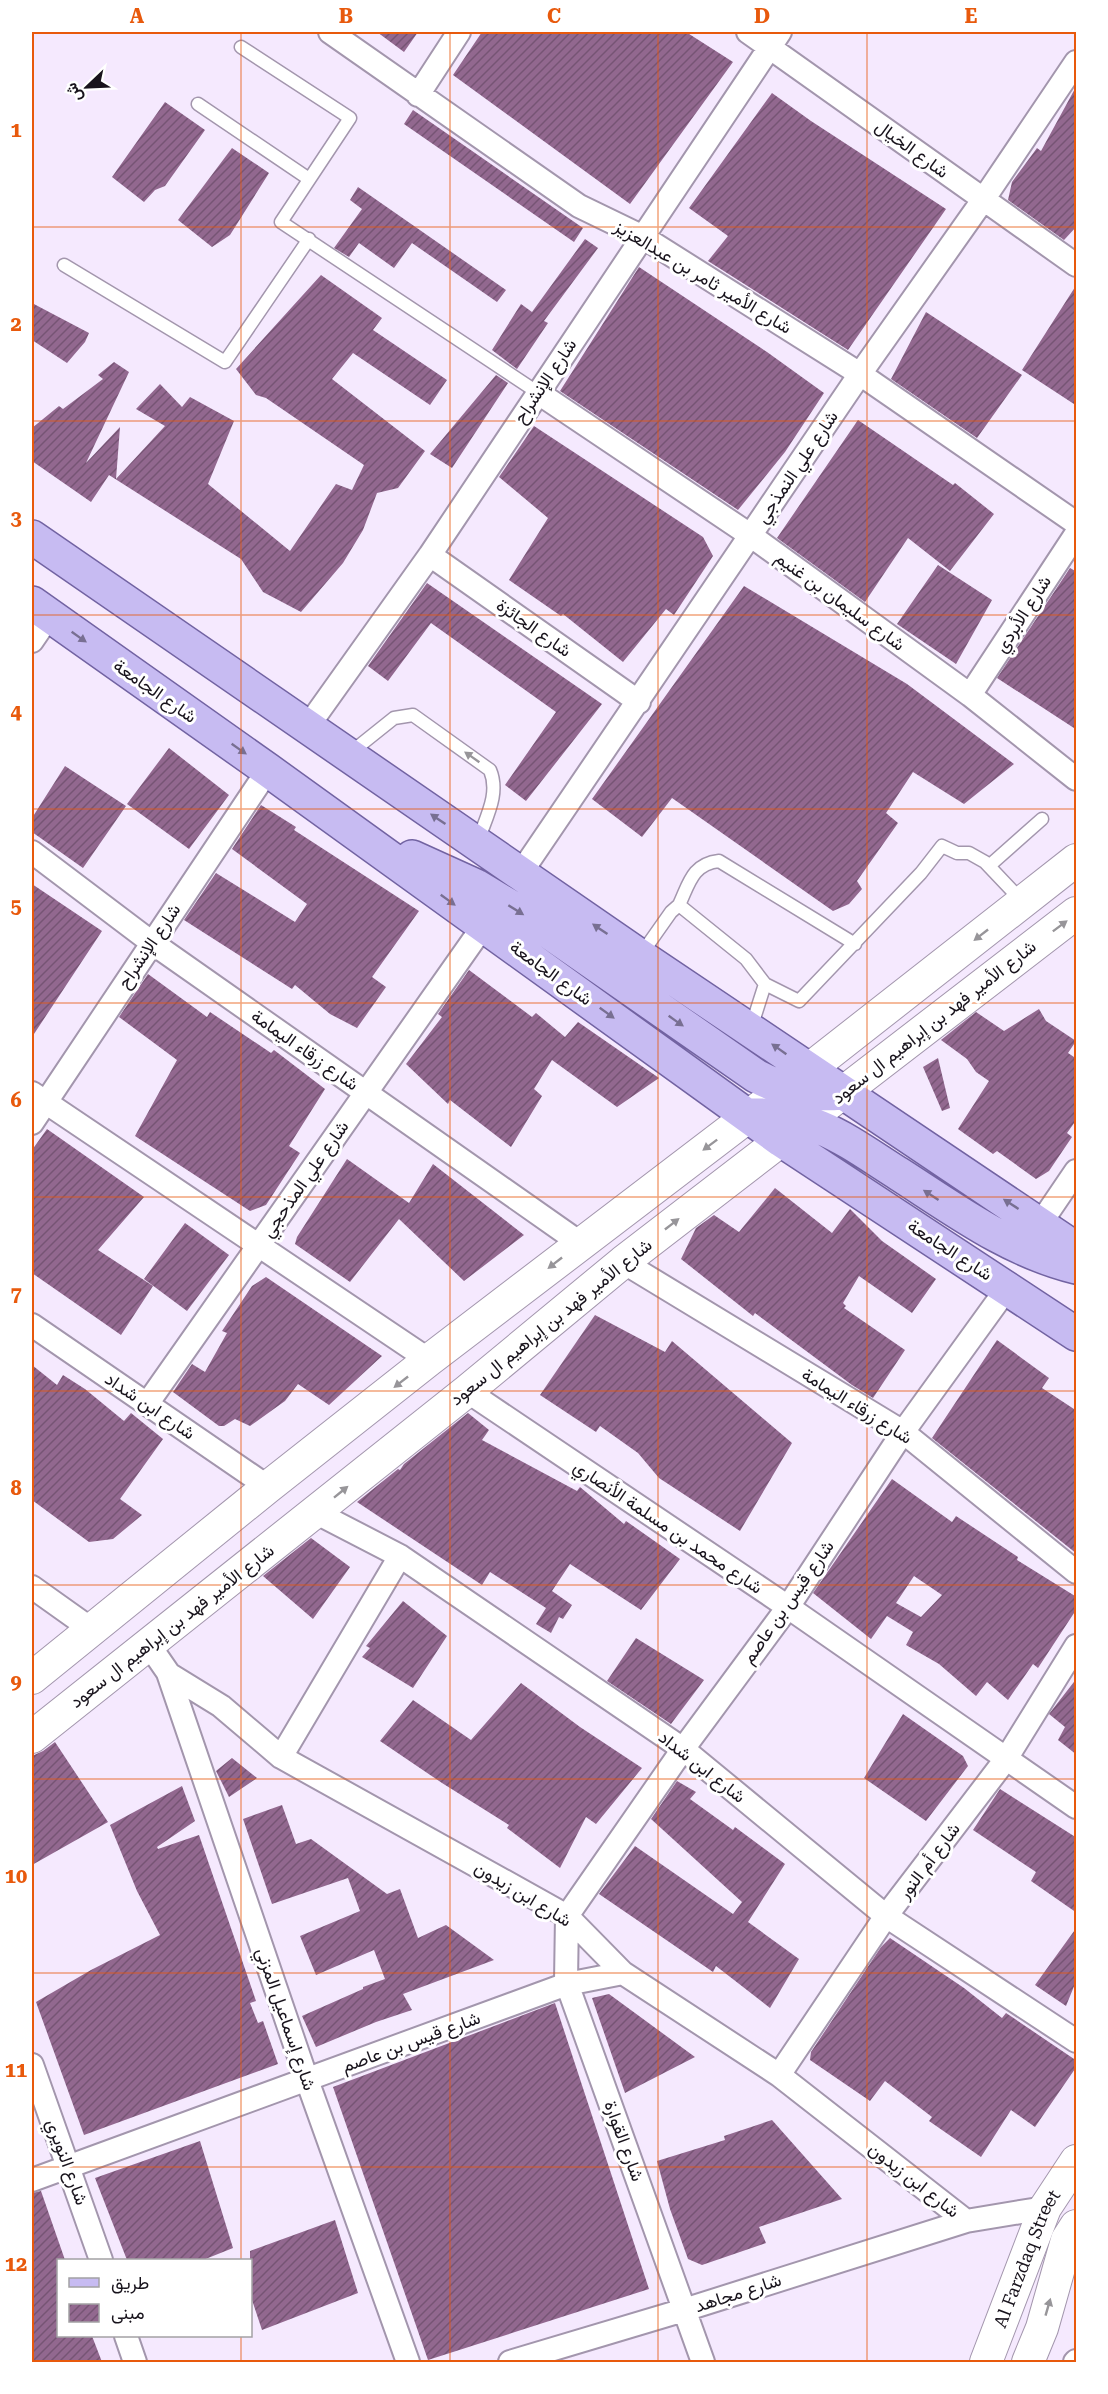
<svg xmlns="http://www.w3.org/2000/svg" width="1108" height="2394" font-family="'Roboto Serif',Vazirmatn,serif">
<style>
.building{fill:url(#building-hatch);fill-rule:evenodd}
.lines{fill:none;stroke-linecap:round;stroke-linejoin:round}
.lane-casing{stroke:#a396ad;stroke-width:15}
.street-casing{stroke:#a396ad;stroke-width:26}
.secondary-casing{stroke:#a396ad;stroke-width:34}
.primary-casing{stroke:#7263a2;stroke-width:36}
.lane{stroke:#fff;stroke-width:12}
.street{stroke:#fff;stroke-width:22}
.secondary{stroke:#fff;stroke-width:32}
.primary{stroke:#c7bbf2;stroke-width:33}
.oneway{fill:#786f92}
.oneway2{fill:#979599}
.grid{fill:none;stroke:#e8590c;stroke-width:1.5;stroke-opacity:0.55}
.labels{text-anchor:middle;stroke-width:6;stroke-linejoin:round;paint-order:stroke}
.street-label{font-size:18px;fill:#18131c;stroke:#fff}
.neatline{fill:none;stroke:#e8590c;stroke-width:2}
.grid-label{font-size:20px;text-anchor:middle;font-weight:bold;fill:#e8590c}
</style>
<defs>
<pattern id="building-hatch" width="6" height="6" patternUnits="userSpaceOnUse" patternTransform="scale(1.5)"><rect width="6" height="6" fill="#92688f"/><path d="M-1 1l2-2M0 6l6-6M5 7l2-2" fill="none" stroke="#765474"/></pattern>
</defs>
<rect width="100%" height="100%" fill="#f5e9fe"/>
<path class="building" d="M377 32H418L404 52Z
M482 32H686L733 62 630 204 453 75Z
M1077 85V226L1064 240 1008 200 1012 182 1037 148 1041 151Z
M772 93 811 121 946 209 848 350 708 261 728 236 689 208Z
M165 102 205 130 165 186 155 190 144 202 112 177Z
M413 110 583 228 574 242 404 124Z
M232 148 269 173 230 235 212 247 178 220Z
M358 187 506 290 497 302 412 243 394 268 359 243 349 257 334 248 362 209 350 200Z
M585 239 598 248 544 321 548 323 517 369 492 350 521 304 532 312Z
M639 267 767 352 824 393 785 452 738 510 560 391Z
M321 275 382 318 373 330 447 380 430 405 353 353 332 379 425 451 398 488 377 493 363 530 343 563 301 612 263 592 241 559 109 475 91 502 32 461V428L59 406 63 409 103 379 98 375 114 362 129 372 86 463 120 427 116 479 165 426 136 409 160 384 182 407 190 397 234 421 208 484 290 551 336 484 352 490 364 465 266 398 256 395 236 369Z
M1077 284V406L1022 370Z
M32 303 89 333 85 342 67 363 32 340Z
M926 312 1022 375 977 438 891 379Z
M496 375 508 383 452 468 430 454Z
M858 420 953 485 955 483 994 514 950 571 908 538 865 602 777 538Z
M534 426 703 537 713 556 674 615 666 609 623 662 563 614 561 616 509 580 548 518 499 477Z
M938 565 992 600 956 664 897 624Z
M1070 568 1077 572V730L997 678Z
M427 583 602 704 526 801 505 785 556 712 431 623 388 681 368 666Z
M744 586 907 684 1014 764 964 804 913 772 886 813 898 823 857 881 862 889 849 904 833 911 672 798 642 837 592 799Z
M169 748 229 795 189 849 127 804Z
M65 766 126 806 83 868 32 832V818Z
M261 805 296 827 294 830 419 911 372 977 386 987 357 1028 330 1014 295 985 292 989 184 920 216 873 295 922 307 904 232 849Z
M32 884 102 931 32 1037Z
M469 970 532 1017 536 1013 565 1037 578 1022 659 1078 617 1107 552 1060 534 1089 542 1096 511 1147 450 1100 448 1104 406 1064 442 1017 438 1014Z
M148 974 207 1017 210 1012 271 1053 274 1050 325 1089 289 1146 300 1153 266 1205 250 1211 135 1136 177 1060 119 1017Z
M1039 1009 1046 1021 1076 1041 1068 1053 1077 1059V1119L1067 1133 1072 1137 1049 1171 1036 1179 997 1151 993 1154 958 1129 989 1081 976 1072 967 1059 941 1040 976 1012 1004 1031Z
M938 1058 950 1108 942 1111 923 1067Z
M47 1129 144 1197 98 1250 153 1286 121 1335 32 1273V1150Z
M347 1159 409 1203 433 1164 524 1235 464 1281 399 1219 350 1282 295 1244 297 1237Z
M775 1188 832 1233 850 1209 882 1241 936 1279 912 1313 859 1276 843 1303 846 1306 844 1308 905 1350 873 1398 852 1385 755 1313 753 1316 681 1259 696 1228 714 1215 739 1232Z
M185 1223 229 1255 187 1311 144 1279Z
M266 1277 382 1356 329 1405 298 1384 285 1401 250 1426 235 1419 224 1426H219L173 1392 192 1364 205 1372 227 1333 222 1331 252 1286Z
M595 1315 665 1352 672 1341 792 1443 740 1531 659 1478 638 1453 600 1426 596 1432 540 1395Z
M997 1340 1049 1378 1042 1388 1077 1411V1554L932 1438Z
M32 1365 57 1385 63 1375 85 1389 124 1421 131 1413 163 1439 120 1499 142 1515 113 1539 89 1542 32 1500Z
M468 1413 489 1430 482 1440 577 1491 580 1487 624 1524 626 1521 680 1559 641 1610 570 1564 552 1591 572 1605 563 1619 559 1617 551 1633 536 1624 546 1608 490 1572 482 1585 357 1502 398 1469 400 1470 404 1464Z
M892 1479 952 1522 956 1516 1018 1557 1017 1560 1075 1596 1076 1610 1038 1668 1033 1664 1008 1700 987 1682 976 1696 939 1664 906 1645 913 1632 887 1616 871 1639 813 1593ZM914 1576 942 1595 921 1617 896 1603Z
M311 1538 350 1567 313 1619 263 1576Z
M403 1601 447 1636 413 1688 362 1657 370 1648 366 1646Z
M636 1638 704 1680 671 1724 607 1681Z
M1077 1678V1755L1058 1740 1065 1727 1049 1714Z
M521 1683 580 1727 642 1768 596 1824 586 1817 560 1868 507 1828 509 1825 442 1783 380 1741 413 1700 471 1740Z
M903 1714 963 1756 968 1766 926 1821 864 1778Z
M55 1742 108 1822 32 1865V1756L43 1751Z
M232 1758 257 1778 229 1797 216 1771Z
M677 1781 696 1792 690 1799 733 1830 735 1827 785 1864 748 1922 799 1959 770 2008 716 1966 713 1972 599 1894 635 1846 733 1914 742 1902 651 1819Z
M182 1786 195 1821 157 1847 158 1849 199 1835 256 2001 250 2003 258 2023 263 2021 278 2064 84 2135 36 2002 91 1970 160 1935 137 1891 110 1825Z
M1000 1789 1077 1838V1913L1031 1881 1036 1872 973 1830Z
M282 1805 296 1844 311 1839 387 1894 400 1889 418 1938 446 1925 494 1960 403 1994 412 2010 376 2022 316 2047 302 2016 363 1989V1987L385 1979 374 1950 316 1975 300 1936 360 1911 348 1878 272 1904 243 1819Z
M1077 1927V1979L1066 2006 1035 1985Z
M890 1938 964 1988 1002 2018 1006 2013 1077 2061V2066L1035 2127 1011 2110 981 2157 929 2121 932 2117 885 2081 870 2101 810 2060 811 2052 881 1947Z
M609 1994 695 2057 625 2093 592 1998Z
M555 2003 649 2289 428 2360 333 2087Z
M772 2120 842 2199 759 2227 766 2243 702 2265 688 2259 670 2209 657 2161 725 2140 724 2136Z
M200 2141 233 2248 203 2260H127L95 2178Z
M41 2191 65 2260H58V2336H92L102 2362H32V2193Z
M335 2220 358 2293 262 2330 250 2294V2251Z"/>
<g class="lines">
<g class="lane-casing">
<path id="lane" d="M241 47 350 118 281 222 537 392
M198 104 309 179
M64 265 225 362 309 239
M349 754 394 718 413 715 490 770C500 794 486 817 478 841
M989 866 1042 819
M679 905C689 884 692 864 719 861L855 944
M640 956 671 912 679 905 746 959 765 984 751 1028
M765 984 799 1001 921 873 942 846 957 853H969L985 862 1022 901"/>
</g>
<g class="street-casing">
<path id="street" d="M330 32 579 206 643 237 860 374 1076 523
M748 32 1076 265
M418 95 459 32
M537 392 750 535 970 695 1076 779
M430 555 639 702
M32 641 49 616
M970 695 1076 534
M306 729 430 555 780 32
M32 852 151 942 580 1243
M520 874 860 374 983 200 1076 62
M32 1093 429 1360
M32 1123 268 770
M1040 1224 1076 1171
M623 1262 903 1432 1076 1572
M32 1325 268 1487
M467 1391 788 1607 1076 1807
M147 1404 484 925
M315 1512 400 1556 683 1749 886 1916 1076 2041
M32 1587 91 1629
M149 1645 169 1674 221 1706 281 1757 567 1916 623 1973 779 2075 966 2221 1045 2208
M168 1673 307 2080 408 2362
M281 1757 400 1556
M32 2065 101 2260
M779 2075 886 1916 1006 1759 1076 1646
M32 2180 567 1984 623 1973
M126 2336 135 2362
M510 2362 684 2310 966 2221
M703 2362 566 1981 567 1916 683 1749 788 1607 903 1432 1008 1287
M1075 2362 1076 2361"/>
</g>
<g class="secondary-casing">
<g id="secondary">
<path d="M32 1678 268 1487 429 1360 784 1089 1076 860"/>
<path d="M32 1737 467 1391 623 1262 1076 913"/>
<path id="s1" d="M986 2362 1045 2208 1076 2161"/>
<path d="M1028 2362 1042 2328 1067 2240 1076 2226"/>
</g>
</g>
<g class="primary-casing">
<path id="primary" d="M32 537 640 956 1076 1249
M32 603 268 770 781 1140 1076 1334
M412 857 476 886 526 916 756 1076C784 1091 810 1096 842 1093
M749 1115C814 1113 847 1141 899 1174 955 1210 1010 1251 1076 1267"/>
</g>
<use href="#lane" class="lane"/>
<use href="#street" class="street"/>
<use href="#secondary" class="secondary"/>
<use href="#primary" class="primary"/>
</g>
<defs><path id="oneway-solid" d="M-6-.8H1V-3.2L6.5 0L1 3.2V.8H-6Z" transform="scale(1.5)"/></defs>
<g class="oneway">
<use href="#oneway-solid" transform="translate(79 637) rotate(35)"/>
<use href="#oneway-solid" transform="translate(239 749) rotate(35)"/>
<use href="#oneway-solid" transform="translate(438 819) rotate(-146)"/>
<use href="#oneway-solid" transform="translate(448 900) rotate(36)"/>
<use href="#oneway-solid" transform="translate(516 910) rotate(32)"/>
<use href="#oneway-solid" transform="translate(600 929) rotate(-146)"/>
<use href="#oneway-solid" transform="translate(607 1013) rotate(36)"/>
<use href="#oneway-solid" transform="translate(676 1021) rotate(35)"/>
<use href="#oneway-solid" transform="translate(779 1049) rotate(-145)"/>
<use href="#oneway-solid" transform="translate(931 1195) rotate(-147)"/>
<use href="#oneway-solid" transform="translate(1011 1204) rotate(-147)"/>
</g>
<g class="oneway2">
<use href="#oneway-solid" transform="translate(472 757) rotate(-145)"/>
<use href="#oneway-solid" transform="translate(1060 926) rotate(-37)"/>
<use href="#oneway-solid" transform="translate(981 935) rotate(142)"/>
<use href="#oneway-solid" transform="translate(710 1145) rotate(143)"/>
<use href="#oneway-solid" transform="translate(672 1224) rotate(-38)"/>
<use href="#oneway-solid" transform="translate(555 1263) rotate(142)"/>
<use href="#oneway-solid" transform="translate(401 1382) rotate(142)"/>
<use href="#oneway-solid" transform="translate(341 1492) rotate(-39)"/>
<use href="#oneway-solid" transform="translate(1048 2307) rotate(-74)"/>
</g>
<path class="grid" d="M241 32V2260M450 32V2362M658 32V2362M867 32V2362M32 227H1076M32 421H1076M32 615H1076M32 809H1076M32 1003H1076M32 1197H1076M32 1391H1076M32 1585H1076M32 1779H1076M32 1973H1076M32 2167H1076M241 2336V2362"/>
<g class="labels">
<g class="street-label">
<text transform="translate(912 149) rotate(36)" y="6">شارع الخيال</text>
<text transform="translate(703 277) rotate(31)" y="6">شارع الأمير ثامر بن عبدالعزيز</text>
<text transform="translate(545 381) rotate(-56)" y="6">شارع الإنشراح</text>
<text transform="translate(797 467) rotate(-56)" y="6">شارع علي النمذجي</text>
<text transform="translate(840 601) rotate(36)" y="6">شارع سليمان بن غنيم</text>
<text transform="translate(1023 614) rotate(-57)" y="6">شارع الأبردي</text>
<text transform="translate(534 628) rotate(35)" y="6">شارع الجائزة</text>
<text transform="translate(155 691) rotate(35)" y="6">شارع الجامعة</text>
<text transform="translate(149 946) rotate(-56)" y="6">شارع الإنشراح</text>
<text transform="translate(551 973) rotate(36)" y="6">شارع الجامعة</text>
<text transform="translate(934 1022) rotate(-38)" y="6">شارع الأمير فهد بن إبراهيم ال سعود</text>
<text transform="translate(305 1050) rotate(35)" y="6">شارع زرقاء اليمامة</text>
<text transform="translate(305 1179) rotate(-55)" y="6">شارع علي المذحجي</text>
<text transform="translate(950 1250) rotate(33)" y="6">شارع الجامعة</text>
<text transform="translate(551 1322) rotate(-39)" y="6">شارع الأمير فهد بن إبراهيم ال سعود</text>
<text transform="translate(150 1406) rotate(34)" y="6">شارع ابن شداد</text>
<text transform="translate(857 1406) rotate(32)" y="6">شارع زرقاء اليمامة</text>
<text transform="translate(668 1527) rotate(34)" y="6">شارع محمد بن مسلمة الأنصاري</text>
<text transform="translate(788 1602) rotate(-55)" y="6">شارع قيس بن عاصم</text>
<text transform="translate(172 1626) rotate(-38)" y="6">شارع الأمير فهد بن إبراهيم ال سعود</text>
<text transform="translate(702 1767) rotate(38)" y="6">شارع ابن شداد</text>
<text transform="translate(929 1861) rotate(-53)" y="6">شارع أم النور</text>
<text transform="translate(523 1894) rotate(31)" y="6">شارع ابن زيدون</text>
<text transform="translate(286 2019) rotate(71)" y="6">شارع إسماعيل المزني</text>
<text transform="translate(411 2042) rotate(-20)" y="6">شارع قيس بن عاصم</text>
<text transform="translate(624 2141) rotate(70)" y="6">شارع القوارة</text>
<text transform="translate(67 2162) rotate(70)" y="6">شارع النويري</text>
<text transform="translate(914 2180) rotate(38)" y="6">شارع ابن زيدون</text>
<text dy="6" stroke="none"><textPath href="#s1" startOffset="111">Al Farzdaq Street</textPath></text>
<text transform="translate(738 2293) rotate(-18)" y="6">شارع مجاهد</text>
</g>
</g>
<rect width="1108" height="2394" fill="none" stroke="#ffffff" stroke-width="66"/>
<rect x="57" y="2259" width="195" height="78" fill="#ffffff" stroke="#a3a1a4" stroke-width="1.5"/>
<rect x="69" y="2278" width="30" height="9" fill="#c7bbf2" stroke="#a3a1a4" stroke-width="1.5"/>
<text x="111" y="2289" font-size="18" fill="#18131c">طريق</text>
<rect x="69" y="2304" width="30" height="18" fill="url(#building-hatch)" stroke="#a3a1a4" stroke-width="1.5"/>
<text x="111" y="2319" font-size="18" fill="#18131c">مبنى</text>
<g transform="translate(87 87) rotate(247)" stroke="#ffffff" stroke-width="4.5" paint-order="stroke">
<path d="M0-4.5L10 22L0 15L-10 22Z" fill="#18131c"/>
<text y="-9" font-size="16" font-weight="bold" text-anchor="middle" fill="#18131c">ش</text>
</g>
<rect x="33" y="33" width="1042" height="2328" class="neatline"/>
<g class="grid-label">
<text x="137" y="23">A</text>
<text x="346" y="23">B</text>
<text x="554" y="23">C</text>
<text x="762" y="23">D</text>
<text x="971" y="23">E</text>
<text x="16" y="137">1</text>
<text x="16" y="331">2</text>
<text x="16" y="525">3</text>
<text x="16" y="719">4</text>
<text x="16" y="913">5</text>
<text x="16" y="1107">6</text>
<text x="16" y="1301">7</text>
<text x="16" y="1495">8</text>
<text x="16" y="1689">9</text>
<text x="16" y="1883">10</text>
<text x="16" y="2077">11</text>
<text x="16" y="2271">12</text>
</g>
</svg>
